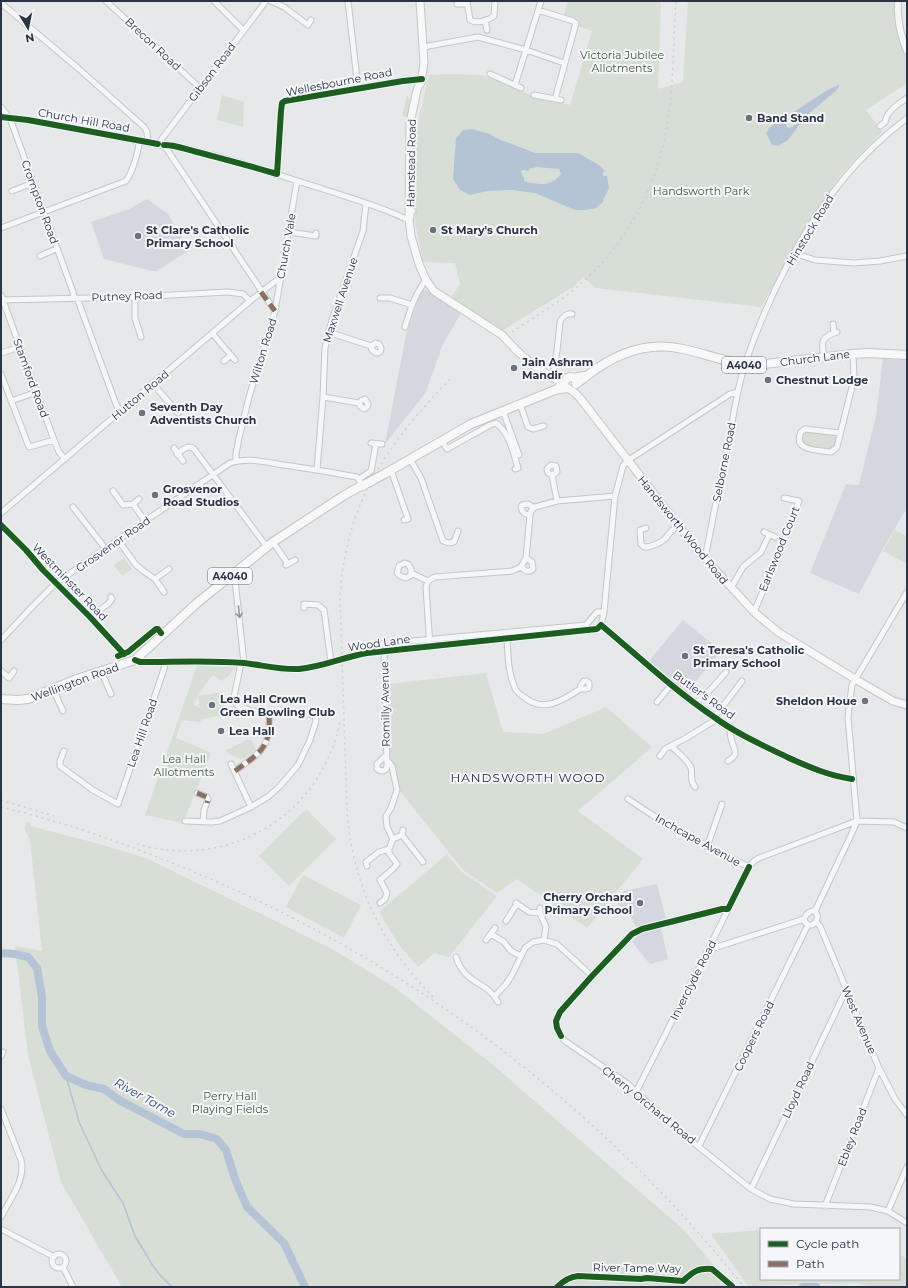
<svg xmlns="http://www.w3.org/2000/svg" width="908" height="1288" font-family="Montserrat,sans-serif">
<style>
.built{fill:#d4d7dd}
.green{fill:#d6ded6}
.water{fill:#b4c4d5;fill-rule:evenodd}
.lines{fill:none;stroke-linecap:round;stroke-linejoin:round}
.stream{stroke:#b4c4d5;stroke-width:1.5}
.river{stroke:#b4c4d5;stroke-width:8}
.minor-casing{stroke:#c4c6c8;stroke-width:7}
.tertiary-casing{stroke:#c4c6c8;stroke-width:8}
.secondary-casing{stroke:#c4c6c8;stroke-width:9}
.primary-casing{stroke:#c2c5c8;stroke-width:10}
.minor{stroke:#f5f6f7;stroke-width:5}
.tertiary{stroke:#f5f6f7;stroke-width:6}
.secondary{stroke:#f8f8f8;stroke-width:7}
.primary{stroke:#f8f8f8;stroke-width:8}
.rail{stroke:#cecfd2;stroke-width:1.5;stroke-dasharray:2 4;stroke-linecap:butt}
.minor-bridge-casing{stroke:#c4c6c8;stroke-width:7;stroke-linecap:butt}
.primary-bridge-casing{stroke:#c2c5c8;stroke-width:10;stroke-linecap:butt}
.minor-bridge{stroke:#f5f6f7;stroke-width:5}
.primary-bridge{stroke:#f8f8f8;stroke-width:8}
.quiet{stroke:#8d6e63;stroke-width:5;stroke-dasharray:10 5;stroke-linecap:butt}
.cycleway-casing{stroke:#f4f6f9;stroke-width:8}
.cycleway{stroke:#1b5e20;stroke-width:6}
.oneway{stroke:#90959e}
.poi-dot{fill:#6c737f;stroke:#f4f6f9;stroke-width:1.5}
.labels{text-anchor:middle;stroke-width:4;stroke-linejoin:round;paint-order:stroke}
.shield{fill:#f4f6f9;stroke:#676e7b;stroke-width:1}
.shield-label{font-size:10px;font-weight:bold;fill:#2b3445}
.street-label{font-size:11px;fill:#2b3445;stroke:#f4f6f9}
.park-label{font-size:11px;fill:#3f6138;stroke:#f4f6f9}
.poi-label{font-size:11px;font-weight:bold;fill:#2b3445;stroke:#f4f6f9;text-anchor:start}
.neighbourhood-label{font-size:12px;letter-spacing:1px;fill:#1d2536;stroke:#f4f6f9}
.water-label{font-size:12px;font-style:italic;fill:#34527a;stroke:#f4f6f9}
</style>
<rect width="100%" height="100%" fill="#e6e8ea"/>
<path class="built" d="M147 199 168 214 189 250 157 271H152L104 259 91 222 129 209Z
M422 290H426L461 313 442 346 426 392 385 444 407 330Z
M883 359 907 360V506L905 511 880 554 859 594 810 573 846 484 859 485 876 416Z
M683 620 721 651 687 692 649 661Z
M657 884 666 919 636 927 627 907 621 910 616 899 624 891Z
M661 928 668 959 650 964 632 942 639 934Z"/>
<path class="green" d="M568 1H661L658 89 683 82 688 1H895V22L899 40 907 59V83L866 110 882 132C869 146 854 159 842 174 810 215 786 262 761 307L596 288 583 277 573 287 500 332 451 298 460 284 455 263 424 262 423 261 415 223 416 164 417 126 429 75 454 74 482 75 531 95 570 105 592 31 578 26 580 20 564 15Z
M222 95 244 102 243 127 217 120Z
M407 95 411 101 407 117 402 116Z
M805 432 833 434 837 439 836 445 832 449 805 446 802 443 801 435Z
M895 530 907 536V559L905 563 883 551Z
M124 558 132 569 122 576 114 565Z
M197 666 234 667 229 676 222 681 213 675 198 694 194 705 200 708 198 696 222 692 226 715 202 719 200 722 182 720 176 738 189 743 211 753 183 823 145 815Z
M486 673 503 732 544 734 606 707 652 747 578 811 643 859 587 928 517 879 497 893 463 870 399 790 396 769 389 757 388 684Z
M247 739 252 741 256 750 243 759C236 758 230 755 225 750L236 746Z
M306 809 336 839 289 886 259 856Z
M26 822 31 823 30 826 92 842 146 858 332 949 394 987 493 1065 684 1230 732 1287H122L61 1182 28 1055 15 946 42 951 30 840 25 830Z
M447 854 462 872 497 896 449 957 434 953 418 967 399 945 379 912Z
M303 875 361 905 344 938 286 907Z
M761 1230V1279H899V1254L907 1259V1287H870L858 1283 748 1286 711 1234Z"/>
<path class="water" d="M840 84 837 90 806 116 788 140 778 146 772 145 766 133 769 128 826 91ZM793 118 797 119V123L792 127 789 128 786 126V122Z
M472 129 490 134 496 138 535 153H578L599 165 605 171 603 172V175L604 176H607L609 188 602 203 596 208 586 210H575L535 193 513 190 487 191 470 195 460 190 453 179 456 138 463 130ZM537 167 559 169 561 174C551 187 539 185 524 181V177L522 175 521 171 523 170 529 171V169Z"/>
<g class="lines">
<path class="stream" d="M66 1076 79 1122 102 1171 123 1203 135 1236 153 1266 160 1275 172 1287"/>
<path class="river" d="M1 953 15 954 28 957 37 968 42 997V1026L50 1051 66 1076 86 1085 104 1089 119 1100 184 1134H200L217 1139 226 1150 235 1179 247 1207 284 1243 305 1287
M803 1287H816"/>
<g class="minor-casing">
<path id="minor" d="M106 1 200 88
M214 1 243 30
M271 1 284 7 308 25 311 20
M348 1 358 88
M467 1 470 20C477 24 487 21 494 16L495 2
M1 3 79 69 144 127 147 132 148 143
M457 4H466
M538 10 573 21 576 23 555 99
M485 20 487 30
M423 47 478 37 526 50 564 63
M490 74 521 88
M515 85 541 1
M534 95 561 100
M1 107 7 115 11 121 73 292 74 298
M1 117 28 120 165 146
M880 126 885 122C887 111 898 104 907 98
M158 144 266 1
M164 145C181 145 195 152 212 155 248 164 284 177 320 188 347 197 379 206 404 218L409 219 411 217V212L413 211
M164 145 275 311
M277 174 281 111 282 103 285 101 403 81 422 79
M12 191 33 183
M1 228 126 181C132 173 139 151 139 141
M289 232 316 236V233
M794 253 815 260 854 263 880 261 907 256
M40 256 56 249
M1 295 54 440 59 452 65 459
M135 297V318L141 337
M77 298 116 404 120 411
M380 298H390L412 305
M1 300 135 297 228 292 243 294 250 301
M833 324 834 333
M405 327C410 310 415 294 426 280
M328 332 371 346 372 350 376 353C382 353 382 348 379 344L376 343 371 346
M212 333 235 360
M1 353 20 347
M824 358C821 342 821 337 837 332
M224 361 231 355
M554 367 557 351 560 322C562 317 567 313 572 314
M1 374 29 447 54 440
M153 384 178 413
M323 397 359 403 360 406 364 409 367 407 368 404 365 399 362 400 359 403
M11 401 37 392
M520 404 528 427 533 429 544 426
M503 411 519 455
M840 433 805 429 801 432C792 451 818 450 831 452L837 447 854 379 853 354
M442 441 447 449 490 425 496 423C510 434 513 452 518 468L515 469
M371 443 382 444
M174 448 183 461
M177 454C183 450 188 444 194 449L267 547
M410 459 421 478 443 541 449 543 454 542 458 531
M236 461V454L239 438 249 397 275 311 297 181
M317 470 323 397 325 348 332 320 363 231 366 204
M391 470 408 519 404 520
M552 475 557 472 556 466 551 465 547 469C547 473 549 474 552 475L557 501
M359 479 371 471 376 444
M113 491 123 505 133 504 139 499
M133 504 145 521
M73 507 105 548
M1 513 250 301 277 280 280 279
M530 515C525 514 522 513 521 507L522 505 528 504 534 508
M1 525 26 550 43 570 90 617 124 654
M646 528 640 530 641 544 644 547C652 547 664 542 668 535 671 531 673 529 677 526
M764 532 775 537
M118 540 136 565 142 570 155 579 164 592
M273 542 288 564
M705 559C713 517 721 476 730 434 734 411 738 386 745 364 767 299 802 228 846 176 864 154 885 135 907 118
M286 565 295 560
M521 567 526 571H530L533 569 532 562 526 558
M411 573V569L408 564 405 563 399 566 397 573 400 576 406 578 410 576 411 573 428 581
M233 574 235 580 244 663
M155 579 169 569
M731 588 743 567 761 552 769 535
M304 608V604L318 605 324 610 331 662
M754 612 782 546 799 501 784 498
M90 617 108 604 112 599 111 597
M601 625C638 656 674 690 714 717 737 734 764 746 789 758 809 767 830 776 852 779
M507 639C508 655 508 673 515 688 516 692 520 694 524 697 543 713 562 701 580 689H586L589 688V683L587 681H584L581 685 580 689
M1 640 32 607 56 583 145 521 230 463C247 457 266 462 283 465 308 468 333 473 357 477L363 486
M430 647 426 587 428 581 435 577 512 571 521 567 526 558 530 515 531 511 535 507 557 501 615 496
M384 652 387 765C387 769 385 771 381 771L377 769V764L386 755
M367 653 370 645 586 625 597 612H604
M118 656 128 652 156 629H158L161 633
M351 656 367 653 597 629 601 625 604 612 615 496 623 466 627 461 730 394 738 392
M135 660 140 662H211L244 663 283 669H299L313 667 338 660
M1 671 9 678 14 671
M101 671 111 694
M53 689 63 711
M657 702 672 684
M696 703 713 687 726 672
M714 718 742 681
M671 746C677 752 688 760 691 768 693 776 689 779 695 787
M64 751 60 761V766L93 790 118 804 164 669 165 662
M660 756 665 749 686 738 717 719
M728 761C741 754 733 749 731 738 730 734 730 731 731 727
M231 764 251 807
M235 771C261 752 271 748 269 713
M197 793 207 797 208 799 204 810 203 822
M628 799 672 828 749 867
M185 821 212 822 220 821 251 807 269 796 280 786 298 765 310 740 316 721 315 716 309 714 251 711 237 705 234 701V697L241 663
M402 835 423 862
M393 839 402 835 403 830
M707 847 722 804
M367 866 366 862 379 852 389 849 393 839 387 827 386 816 391 808 397 790 392 766 387 760
M380 903 385 899 387 893 380 880 394 868 397 864 389 853V849
M516 903 529 912 540 913
M540 908V913L546 927 544 940
M728 909H722L642 929 632 934 592 976 560 1012 556 1021 557 1028 561 1036 565 1041 628 1084 668 1122 751 1189 770 1199 794 1204 871 1207 888 1211 907 1223
M812 911H815C818 915 818 917 816 922L812 925H808C801 920 805 914 812 911Z
M815 911 851 835 857 821 848 717 852 685 907 592
M506 921 517 904
M816 922 820 926 879 1068 895 1099 907 1115
M491 934 504 942 511 951 521 956
M486 940 495 928
M708 950 804 919
M456 957C465 985 486 980 498 1002
M495 996 506 984 512 975 525 948 533 942 544 940 557 944 592 976
M1 1056 3 1052
M636 1092 708 950 749 867 754 861 759 858 857 821 894 822 907 828
M1 1109 21 1160C26 1180 10 1199 1 1217
M699 1146 808 925
M751 1189 846 990
M825 1206 879 1068
M888 1211 907 1167
M1 1229 54 1257
M52 1261a7 7 0 1 1 14 0a7 7 0 1 1-14 0Z
M63 1267 73 1287"/>
</g>
<g class="tertiary-casing">
<path id="tertiary" d="M898 1C897 19 900 35 907 51"/>
</g>
<g class="secondary-casing">
<path id="secondary" d="M420 1 424 63 421 83
M422 79 417 90 410 123 409 218 411 236 419 264 426 280 434 291 502 335 517 351 536 367 555 379 564 383
M569 389 574 392 580 398 698 551 754 612 778 632 855 679 893 701 907 705"/>
</g>
<g class="primary-casing">
<path id="primary" d="M576 384C580 381 584 378 588 375 615 354 648 341 683 349 707 354 730 364 755 365L853 354 868 353 907 355
M556 390 564 383 567 378 570 377 574 378 584 376
M386 473 471 424 555 390 567 388
M1 699 18 700 28 699 77 679 135 660 197 603 273 542 343 496 359 487 363 486"/>
</g>
<use href="#minor" class="minor"/>
<use href="#tertiary" class="tertiary"/>
<use href="#secondary" class="secondary"/>
<use href="#primary" class="primary"/>
<path class="rail" d="M512 332C534 317 557 304 577 287 624 247 655 192 666 131 674 89 673 44 676 1
M1 800 54 816
M1 807C52 819 103 836 152 855 386 945 587 1091 744 1287
M137 844C229 871 322 815 340 721
M433 997C382 945 352 884 347 811L340 598C345 502 388 443 453 376"/>
<g class="minor-bridge-casing">
<path id="minor-bridge" d="M338 660 351 656"/>
</g>
<g class="primary-bridge-casing">
<path id="primary-bridge" d="M366 484 386 473"/>
</g>
<use href="#minor-bridge" class="minor-bridge"/>
<use href="#primary-bridge" class="primary-bridge"/>
<path class="quiet" d="M261 292 275 311
M235 771C261 752 271 748 269 713
M197 793 207 797 208 799 207 803"/>
<g class="cycleway-casing">
<path id="cycleway" d="M1 117 28 120 158 144
M164 145C176 145 185 149 197 152 223 159 250 166 277 174L281 111 282 103 285 101 403 81 422 79
M1 525 26 550 43 570 90 617 124 654
M118 656 128 652 156 629H158L161 633
M135 660 140 662C175 662 210 660 244 663 262 665 280 670 299 669 322 667 344 657 367 653L597 629 601 625C638 656 674 690 714 717 737 734 764 746 789 758 809 767 830 776 852 779
M561 1036 557 1028 556 1021 560 1012 592 976 632 934 642 929 722 909H728L749 867
M557 1287C563 1281 570 1277 578 1276L641 1279 647 1278 683 1281C694 1271 698 1268 712 1269L732 1286"/>
</g>
<use href="#cycleway" class="cycleway"/>
</g>
<defs><path id="oneway-shaft" d="M-6 0H5M1.5-3L5.5 0L1.5 3" fill="none" stroke-width="1.6" stroke-linecap="round" stroke-linejoin="round"/></defs>
<use class="oneway" href="#oneway-shaft" transform="translate(239 612) rotate(84)"/>
<g class="poi-dot">
<circle cx="749" cy="118" r="4"/>
<circle cx="433" cy="230" r="4"/>
<circle cx="138" cy="236" r="4"/>
<circle cx="514" cy="368" r="4"/>
<circle cx="768" cy="380" r="4"/>
<circle cx="142" cy="413" r="4"/>
<circle cx="155" cy="495" r="4"/>
<circle cx="685" cy="656" r="4"/>
<circle cx="865" cy="701" r="4"/>
<circle cx="212" cy="705" r="4"/>
<circle cx="221" cy="731" r="4"/>
<circle cx="640" cy="903" r="4"/>
</g>
<g class="labels">
<g class="shield">
<rect x="722" y="357" width="44" height="16" rx="3"/>
<rect x="208" y="568" width="44" height="16" rx="3"/>
</g>
<g class="shield-label">
<text x="744" y="369">A4040</text>
<text x="230" y="580">A4040</text>
</g>
<g class="street-label">
<text transform="translate(153 44) rotate(43)" y="4">Brecon Road</text>
<text transform="translate(212 72) rotate(-53)" y="4">Gibson Road</text>
<text transform="translate(339 82) rotate(-11)" y="4">Wellesbourne Road</text>
<text transform="translate(84 120) rotate(10)" y="4">Church Hill Road</text>
<text transform="translate(411 163) rotate(-89)" y="4">Hamstead Road</text>
<text transform="translate(40 202) rotate(70)" y="4">Crompton Road</text>
<text transform="translate(810 230) rotate(-59)" y="4">Hinstock Road</text>
<text transform="translate(286 246) rotate(-80)" y="4">Church Vale</text>
<text transform="translate(127 296) rotate(-2)" y="4">Putney Road</text>
<text transform="translate(340 300) rotate(-72)" y="4">Maxwell Avenue</text>
<text transform="translate(263 351) rotate(-73)" y="4">Wilton Road</text>
<text transform="translate(815 358) rotate(-7)" y="4">Church Lane</text>
<text transform="translate(31 378) rotate(70)" y="4">Stamford Road</text>
<text transform="translate(140 395) rotate(-40)" y="4">Hutton Road</text>
<text transform="translate(724 462) rotate(-79)" y="4">Selborne Road</text>
<text transform="translate(683 530) rotate(51)" y="4">Handsworth Wood Road</text>
<text transform="translate(113 544) rotate(-35)" y="4">Grosvenor Road</text>
<text transform="translate(779 549) rotate(-68)" y="4">Earlswood Court</text>
<text transform="translate(70 582) rotate(46)" y="4">Westminster Road</text>
<text transform="translate(379 643) rotate(-8)" y="4">Wood Lane</text>
<text transform="translate(75 682) rotate(-20)" y="4">Wellington Road</text>
<text transform="translate(704 695) rotate(36)" y="4">Butler's Road</text>
<text transform="translate(385 704) rotate(-91)" y="4">Romilly Avenue</text>
<text transform="translate(142 733) rotate(-71)" y="4">Lea Hill Road</text>
<text transform="translate(698 840) rotate(29)" y="4">Inchcape Avenue</text>
<text transform="translate(693 980) rotate(-63)" y="4">Inverclyde Road</text>
<text transform="translate(859 1020) rotate(67)" y="4">West Avenue</text>
<text transform="translate(754 1036) rotate(-64)" y="4">Coopers Road</text>
<text transform="translate(798 1090) rotate(-65)" y="4">Lloyd Road</text>
<text transform="translate(649 1105) rotate(39)" y="4">Cherry Orchard Road</text>
<text transform="translate(852 1137) rotate(-69)" y="4">Ebley Road</text>
<text transform="translate(637 1268) rotate(1)" y="4">River Tame Way</text>
</g>
<g class="park-label">
<text x="622" y="59">Victoria Jubilee<tspan x="622" dy="13">Allotments</tspan></text>
<text x="701" y="195">Handsworth Park</text>
<text x="184" y="763">Lea Hall<tspan x="184" dy="13">Allotments</tspan></text>
<text x="230" y="1100">Perry Hall<tspan x="230" dy="13">Playing Fields</tspan></text>
</g>
<g class="poi-label">
<text x="757" y="122">Band Stand</text>
<text x="146" y="234">St Clare's Catholic<tspan x="146" dy="13">Primary School</tspan></text>
<text x="441" y="234">St Mary's Church</text>
<text x="522" y="366">Jain Ashram<tspan x="522" dy="13">Mandir</tspan></text>
<text x="776" y="384">Chestnut Lodge</text>
<text x="150" y="411">Seventh Day<tspan x="150" dy="13">Adventists Church</tspan></text>
<text x="163" y="493">Grosvenor<tspan x="163" dy="13">Road Studios</tspan></text>
<text x="693" y="654">St Teresa's Catholic<tspan x="693" dy="13">Primary School</tspan></text>
<text x="220" y="703">Lea Hall Crown<tspan x="220" dy="13">Green Bowling Club</tspan></text>
<text x="857" y="705" text-anchor="end">Sheldon Houe</text>
<text x="229" y="735">Lea Hall</text>
<text x="632" y="901" text-anchor="end">Cherry Orchard<tspan x="632" dy="13">Primary School</tspan></text>
</g>
<g class="neighbourhood-label">
<text x="528" y="782">HANDSWORTH WOOD</text>
</g>
<g class="water-label">
<text transform="translate(145 1098) rotate(29)" y="4">River Tame</text>
</g>
</g>
<rect width="908" height="1288" fill="none" stroke="#2b3445" stroke-width="4"/>
<rect x="760" y="1228" width="140" height="52" fill="#f4f6f9" stroke="#a4a8b1"/>
<rect x="768" y="1241" width="20" height="6" fill="#1b5e20" stroke="#a4a8b1"/>
<text x="796" y="1248" font-size="12" fill="#2b3445">Cycle path</text>
<rect x="768" y="1261" width="20" height="6" fill="#8d6e63" stroke="#a4a8b1"/>
<text x="796" y="1268" font-size="12" fill="#2b3445">Path</text>
<g transform="translate(28 28) rotate(170)" stroke="#f4f6f9" stroke-width="3" paint-order="stroke">
<path d="M0-3L7 15L0 10L-7 15Z" fill="#2b3445"/>
<text y="-6" font-size="11" font-weight="bold" text-anchor="middle" fill="#2b3445">N</text>
</g>
</svg>
